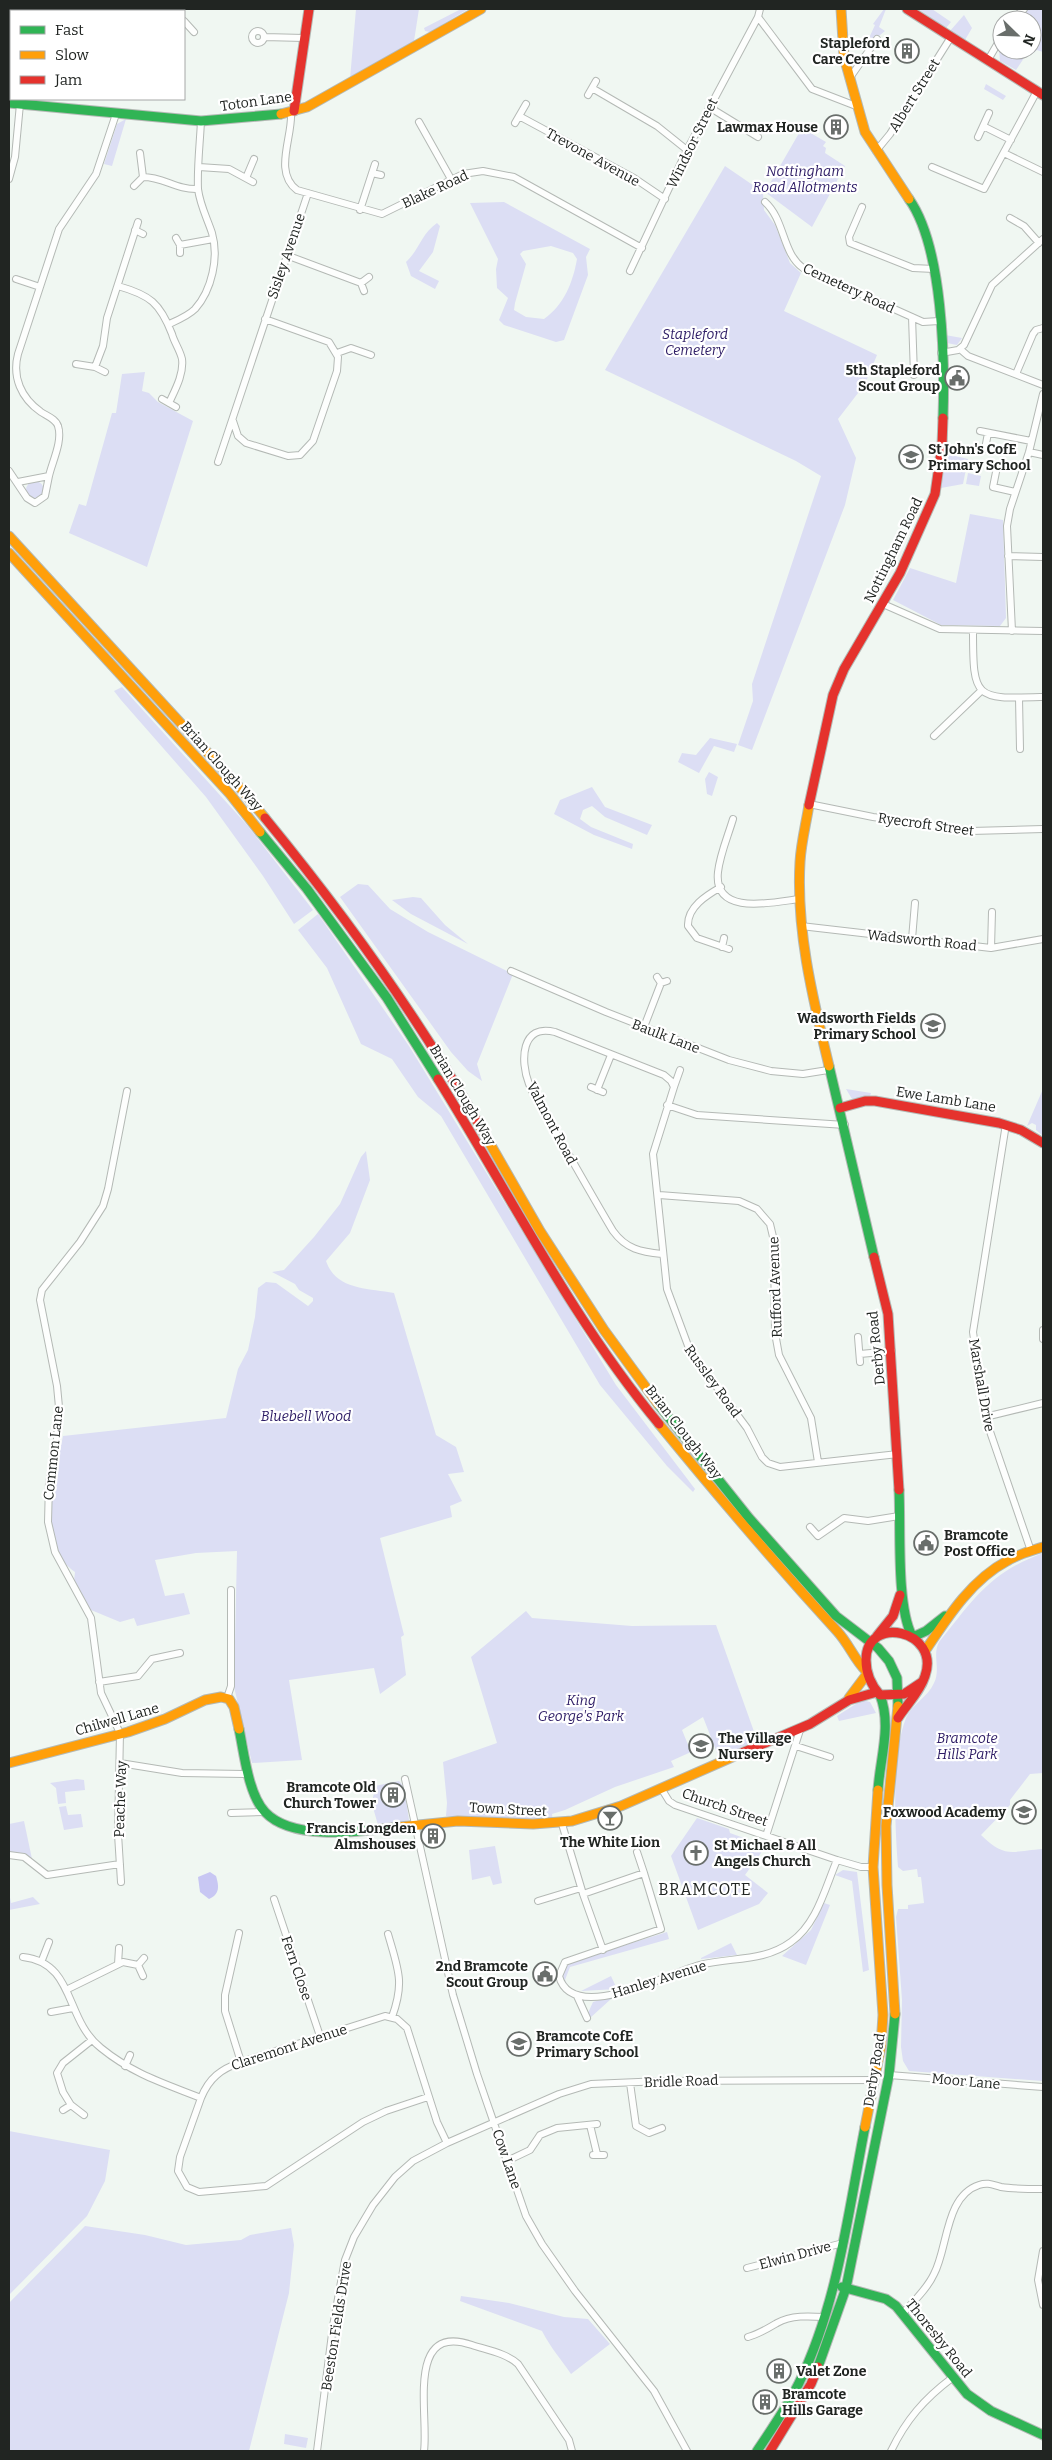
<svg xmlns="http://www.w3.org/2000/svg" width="1052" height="2460" font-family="Bitter,serif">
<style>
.green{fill:#dcdef4;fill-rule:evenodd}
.water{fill:#c8c7f3}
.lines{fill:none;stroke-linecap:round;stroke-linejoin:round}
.street-casing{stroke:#b4b9b5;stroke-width:8}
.fast-casing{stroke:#b4b9b5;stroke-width:11}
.slow-casing{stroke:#b4b9b5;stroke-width:11}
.jam-casing{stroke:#b4b9b5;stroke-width:11}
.street{stroke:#fdfefd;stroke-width:6}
.fast{stroke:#30b455;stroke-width:9}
.slow{stroke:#ff9f0a;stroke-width:9}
.jam{stroke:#e5322d;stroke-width:9}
.labels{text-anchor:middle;stroke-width:4.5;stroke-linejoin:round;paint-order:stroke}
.poi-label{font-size:14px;font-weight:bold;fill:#212522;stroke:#fff;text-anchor:end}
.street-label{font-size:14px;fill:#212522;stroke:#fff}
.park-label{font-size:14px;font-style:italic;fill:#2d1c65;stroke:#fff}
.quarter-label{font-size:16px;letter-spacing:1px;fill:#212522;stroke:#fff}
</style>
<rect width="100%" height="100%" fill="#f0f7f2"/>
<path class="green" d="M356 9H419L414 41 350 79Z
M461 9H468L430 32 425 31 424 28Z
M884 9H886L879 27 885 31 874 40 869 38 875 25 873 24Z
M918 9H932L951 22 946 28Z
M1026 9H1043V52L1037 50 1029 56 1026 55 1016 70 1000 61 999 49 1002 42V50H1032V20H1014Z
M964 15 972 28 965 40 950 31Z
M986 84 1006 96 1003 100 984 89Z
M126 119 112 166 104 164 117 124Z
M802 128 826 142 823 146 826 148 825 153 845 166 812 227 765 192Z
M725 166 763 192 764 210 775 225 790 263 801 273 784 311 877 355 865 384 838 419 856 458 845 505 752 750 738 745 753 701 752 684 821 476 796 461 605 370Z
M504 202 590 249 586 257 588 275 564 340 556 342 504 325 499 320 508 298 497 288 496 269 498 259 470 203ZM551 246 573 253 577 259C573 282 564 305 544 319L526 317 514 310 515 303 526 264 520 254 523 251Z
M437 223 440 226 433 252 419 271 439 281 435 289 411 276 406 262C420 249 421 234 437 223Z
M945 335 962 338 957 345 947 343Z
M145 372 142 391 149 393 158 402 193 421 147 567 69 533 79 504 86 506 112 413H116L122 374Z
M947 454 968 459 963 484 941 488Z
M968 473 981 476 979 486 966 484Z
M26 490a9 9 0 1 1 18 0a9 9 0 1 1-18 0Z
M970 514 1003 520 1006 618 1000 626 941 625 893 600 910 568 956 583Z
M122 687 247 825 313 910 294 924 263 876 206 797 121 700 114 691Z
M710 738 737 744 734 752 714 746 699 773 678 762 682 753 696 755Z
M709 772 718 777 712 796 707 794 705 779Z
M592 787 605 807 652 825 647 835 605 817 592 806 583 810 580 819 591 827 633 844 632 849 594 835 554 814 560 800Z
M358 884 368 885 390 909 428 932 513 974 477 1064 482 1081 468 1071 451 1052 340 897Z
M413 897 421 898 445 925 468 944 411 914 392 900Z
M318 914 409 1046 616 1385 695 1489 693 1492 667 1466 600 1385 441 1116 418 1097 392 1059 361 1044 327 968 298 930Z
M846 1089 871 1093 870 1096 852 1099Z
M1043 1089V1136L1036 1130V1125L1032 1123 1027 1126Z
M366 1151 370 1180 350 1233 326 1261C336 1290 367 1288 394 1293L436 1435 456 1447 464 1472 448 1474 462 1501 450 1506 452 1517 380 1538 404 1635 401 1637 406 1675 380 1694 374 1668 289 1680 302 1760 252 1763 234 1687 237 1551 196 1553 155 1560 165 1596 184 1593 190 1614 137 1626 134 1618 120 1622 91 1610 74 1581 75 1572C32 1542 55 1478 63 1436L226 1418 238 1369 248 1350 255 1317 258 1288 266 1282 276 1283 308 1306 313 1301V1298L299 1290 295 1284 272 1272 284 1270 314 1237 340 1204 361 1157Z
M1043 1553V1773L1030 1774 1010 1800V1805L981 1835C1005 1859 1012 1851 1043 1849V2081L909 2071 903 2061 901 2047 902 2000 896 1917 898 1909H908V1905L924 1903 921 1877H918L917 1869 903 1871 898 1867C895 1826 891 1756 906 1718 912 1704 928 1697 934 1683 941 1669 932 1655 939 1642 974 1599 989 1573 1043 1553Z
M526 1611 532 1618 632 1626 716 1625 757 1740 719 1758 703 1717 682 1730 691 1752 671 1761 674 1767 615 1787 565 1810 552 1814 553 1821 446 1816 447 1803 443 1762 497 1743 471 1657Z
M862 1700 870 1702 876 1713 839 1721 837 1716Z
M77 1779 84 1780 85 1790 65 1792 66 1803 58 1804 56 1788 50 1783Z
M399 1781 404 1787 409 1820 378 1825 372 1804 375 1786Z
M66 1806 68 1815 81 1814 83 1827 64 1830 59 1807Z
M697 1818 729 1829 730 1833 766 1846 745 1875 768 1893 759 1904 698 1930 671 1856Z
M24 1821 32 1859 22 1853 9 1852V1824Z
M495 1846 502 1883 493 1885 490 1876 472 1880 469 1850Z
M843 1870 857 1872 869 1970 863 1972 852 1881 835 1875Z
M9 1892 11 1903 33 1897 40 1904 9 1910Z
M824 1903 830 1905 806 1965 782 1956 811 1930Z
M667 1932 669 1939 570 1967 565 1980 570 1988 562 1976 568 1963Z
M731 1943 737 1955 701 1959V1958Z
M611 1976 617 1989 581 1991Z
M610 1997 611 1999 590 2018 588 2013 593 2002Z
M9 2131 110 2150 105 2181 87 2216 9 2295Z
M85 2226 145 2235 186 2245 241 2240 250 2235 291 2228 294 2245 289 2293 249 2451H9V2303Z
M461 2296 509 2303 564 2317 588 2319 610 2344 571 2374C561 2359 550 2347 542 2331L460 2301Z
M285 2434 308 2438 306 2448 284 2444Z"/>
<path class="water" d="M210 1872 216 1876C219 1886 220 1894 209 1899L200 1892 198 1877Z"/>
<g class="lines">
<g class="street-casing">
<path id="street" d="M172 9 174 11
M9 10 25 11
M120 11 124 9
M758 17 812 89 856 106
M1012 20 1024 9
M184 21 194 32
M252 37a6 6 0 1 1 12 0a6 6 0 1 1-12 0Z
M264 37 304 38
M988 60 1002 36
M849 79 877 39
M592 88 657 126 687 150
M588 95 596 81
M709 107 758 137
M291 112C293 137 273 172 297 190L382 214 463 174 483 171 514 177 642 248
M519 116 634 178 665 199
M419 122 451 179
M515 123 526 104
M983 126 1011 140
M978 137 989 113
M876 151 890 134 951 37
M140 153 143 177
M1004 153 1043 172
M199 167 229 169 253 182
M932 167 984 189 1037 91
M372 173 381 175
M246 178 254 159
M9 179 15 157 20 104
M134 186 143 177C164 177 176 190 198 189
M765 202C785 220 782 253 803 268L923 322 939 321
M862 207 849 237 850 243 913 268 934 269
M360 210 375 164
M1010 218 1024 226 1039 243
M135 230 143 234
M176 238 180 245V253
M180 245 213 239
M286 255 361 283
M630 271 687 150 758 17 760 9
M16 279 40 287
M118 286C150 295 160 303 172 334 174 342 180 350 182 359 184 374 175 390 169 403
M364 291 361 283 369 277
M912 317 914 375
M169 324C178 320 188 316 195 309 212 290 219 257 212 233 207 218 200 205 198 189 197 167 200 143 201 121
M960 349 968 356 1043 385
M337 353 351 348 371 355
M941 353 958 350 964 345 992 285 1043 239
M76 364 95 367 105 372
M95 367 103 346 107 318 138 222
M1016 374 1033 334 1036 330 1043 328
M162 399 176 407
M233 421 238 436 246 443 288 456 300 455 313 441 337 371 338 357 329 342 265 319
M980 431 1031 441
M985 449 988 433
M1029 452 1043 455
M218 462 308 193
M9 471 27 498 35 503 45 496 49 476
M996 472 993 487 1015 492
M18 482 49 476C52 462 63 441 58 426 56 419 47 416 41 412 21 398 12 377 18 354L59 229 96 174 116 114
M1008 556 1043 557
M883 604 940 629 1043 631
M973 631C973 700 975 699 1043 697
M1012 631 1007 526 1010 509 1029 452 1043 394
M1019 698 1020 749
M934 736 982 690
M809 804 873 817 971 831 1043 829
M733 819C728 836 720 854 718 872 713 917 774 902 799 899
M721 887C707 895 687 907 688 926L697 938 729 949
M801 926 991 948 1043 939
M912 939 915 903
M722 947 724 938
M991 948 992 912
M511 971 606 1012 729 1060 771 1071 803 1074 828 1070
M657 977 661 983 667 981
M644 1027 661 983
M591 1087 603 1092
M674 1087 680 1070
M597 1090 611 1055
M667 1105 697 1115 845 1125
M1006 1124 973 1332 985 1417 1031 1551
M659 1195 739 1201 757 1209 770 1224 774 1241 775 1333 779 1355 811 1418 818 1462
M662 1254C641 1252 626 1249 613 1231 594 1199 576 1167 557 1134 548 1118 536 1102 529 1084 520 1061 521 1023 555 1032L664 1075 671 1081 674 1087 653 1154 667 1289 690 1351 747 1428 762 1457 768 1463 780 1467 898 1454
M1043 1330V1339
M858 1337 860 1362
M860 1354 892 1351
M985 1417 1043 1403
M810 1527 818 1536 844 1518 868 1521 899 1516
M99 1682 138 1676 152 1659 180 1653
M227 1698 231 1686V1590
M796 1746 830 1757
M120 1763 182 1773 244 1774
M405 1779 453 1995 477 2074 526 2216 542 2244 575 2291 654 2391 687 2451
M661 1788 669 1801 675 1805 837 1860 861 1867H873
M231 1813 264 1812
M562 1824 583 1894
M766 1836 801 1727
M637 1852 644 1873
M9 1855 24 1857 47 1875 120 1864
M121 1882 118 1834 120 1733 101 1693 91 1618 55 1552 48 1522 49 1483 57 1439 59 1407 57 1386 40 1300 42 1290 80 1242 103 1206 108 1189 127 1091
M274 1899 320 2036
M538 1901 581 1888
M239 1933 225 1995V2011L241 2062
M388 1934C398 1969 405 1982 392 2017
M603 1950 583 1894 644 1873 661 1929 565 1962 559 1976C572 2026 671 1972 700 1965 731 1957 764 1962 791 1942 817 1924 825 1888 837 1860
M23 1957C76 1963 64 2019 101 2048 133 2074 163 2083 201 2098
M42 1960 49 1942
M118 1964 119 1948
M143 1976 138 1965 144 1958
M66 1990 123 1962 138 1965
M577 1996 587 2018
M51 2012 73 2008
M125 2066 130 2055
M889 2075 1043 2087
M630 2083 636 2126 649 2133 662 2128
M428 2097 386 2111 363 2122 266 2186 199 2192 187 2187 178 2171 180 2157 201 2098C209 2078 221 2069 241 2062L385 2016 397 2019 407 2028 437 2122 447 2143
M63 2110 71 2105
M84 2115 71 2105 63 2092 57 2073 63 2063 92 2040
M590 2125 597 2154
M593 2155H604
M507 2161 530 2150 540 2135 557 2128 597 2124
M1043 2251 1038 2280 1043 2305
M747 2268 843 2243
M903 2313C914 2301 927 2289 934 2274 948 2248 945 2196 979 2185 988 2182 993 2185 1001 2187 1014 2189 1030 2189 1043 2189
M748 2337C759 2334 767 2329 777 2323 791 2315 809 2316 825 2317
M317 2451 333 2326 345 2260 354 2237 373 2205 395 2177 413 2161 447 2143 559 2094 591 2084 662 2081 875 2080
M424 2451C429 2415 405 2322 472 2345 487 2350 506 2353 518 2364L569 2440 572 2451
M891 2451C906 2420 924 2399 952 2378"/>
</g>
<g class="fast-casing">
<path id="fast" d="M9 103 201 121 281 114
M909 199C943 247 945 360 943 418
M260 832 307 889 387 998 438 1079
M829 1066 874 1257
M658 1404 749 1518 836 1616 878 1648 889 1661 897 1678 898 1706
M899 1490C901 1528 896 1605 912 1636
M913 1637 926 1631 945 1616
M239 1729C244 1752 248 1794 265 1812 293 1842 363 1831 399 1827
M878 1790C880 1758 892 1726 880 1695
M842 2287 886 2299 896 2306 967 2394 991 2411 1043 2435
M818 2367 846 2288 889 2075 895 2014
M757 2451C772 2429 787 2407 799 2383 838 2303 848 2213 865 2127"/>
</g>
<g class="slow-casing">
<path id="slow" d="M841 9 844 57 865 132 909 199
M281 114 307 107 481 9
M9 536 241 789 265 818
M9 553 230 794 260 832
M809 805C806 824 801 843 800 862 796 931 813 999 829 1066
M477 1121 540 1231 604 1330 658 1404
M659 1424C717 1495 776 1564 837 1631 849 1644 854 1659 866 1671
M925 1651C947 1618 971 1580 1007 1561 1018 1554 1031 1551 1043 1547
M849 1698 867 1674
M9 1763 128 1732 165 1719 205 1700 221 1697 229 1699 234 1707 239 1729
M399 1827 458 1821 533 1824 572 1821 621 1806 737 1755
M895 2014 887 1885 886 1826 898 1706
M865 2127 881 2046 883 2015 873 1867 878 1790"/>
</g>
<g class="jam-casing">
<path id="jam" d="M907 9 1043 95
M294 111 309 9
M809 805 833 695 844 669 900 573 935 494 942 445 943 418
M265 818C343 913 416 1014 477 1121
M438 1079C510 1194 571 1318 659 1424
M840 1108 865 1101H875L999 1123 1021 1130 1043 1143
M874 1257 888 1314 899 1490
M877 1636 893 1616 900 1595
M898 1718C907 1704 920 1692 925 1676 941 1630 866 1614 866 1660 866 1674 871 1685 880 1695L904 1694 922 1682
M737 1755 810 1724 849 1700 877 1692
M770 2451 811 2384 818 2367"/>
</g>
<use href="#street" class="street"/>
<use href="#fast" class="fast"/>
<use href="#slow" class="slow"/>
<use href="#jam" class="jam"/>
</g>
<defs>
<g id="building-ring" transform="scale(1.25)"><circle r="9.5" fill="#fff" stroke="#696e6b" stroke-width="1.5"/><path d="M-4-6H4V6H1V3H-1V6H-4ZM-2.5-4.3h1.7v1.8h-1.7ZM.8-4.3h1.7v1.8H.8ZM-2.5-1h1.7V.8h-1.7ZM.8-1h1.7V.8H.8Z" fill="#696e6b"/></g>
<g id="civic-ring" transform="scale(1.25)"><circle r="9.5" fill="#fff" stroke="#696e6b" stroke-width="1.5"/><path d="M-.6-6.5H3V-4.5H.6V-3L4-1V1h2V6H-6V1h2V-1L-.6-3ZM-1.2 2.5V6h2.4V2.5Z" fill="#696e6b"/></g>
<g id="school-ring" transform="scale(1.25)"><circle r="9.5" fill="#fff" stroke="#696e6b" stroke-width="1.5"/><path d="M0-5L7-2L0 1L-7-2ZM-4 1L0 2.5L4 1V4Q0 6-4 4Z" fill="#696e6b"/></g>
<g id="bar-ring" transform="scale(1.25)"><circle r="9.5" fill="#fff" stroke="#696e6b" stroke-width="1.5"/><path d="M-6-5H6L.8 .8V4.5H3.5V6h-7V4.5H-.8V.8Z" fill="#696e6b"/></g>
<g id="church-ring" transform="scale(1.25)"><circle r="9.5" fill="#fff" stroke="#696e6b" stroke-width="1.5"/><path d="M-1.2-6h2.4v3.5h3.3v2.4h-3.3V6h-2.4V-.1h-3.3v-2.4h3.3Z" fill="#696e6b"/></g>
</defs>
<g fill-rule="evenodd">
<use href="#building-ring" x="907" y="51"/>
<use href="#building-ring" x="836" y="127"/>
<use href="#civic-ring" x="957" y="378"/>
<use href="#school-ring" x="911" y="457"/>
<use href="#school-ring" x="933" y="1026"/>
<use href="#civic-ring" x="926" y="1543"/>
<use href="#school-ring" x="701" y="1746"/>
<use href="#building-ring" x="393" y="1795"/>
<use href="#school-ring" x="1024" y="1812"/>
<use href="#bar-ring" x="610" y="1818"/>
<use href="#building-ring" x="433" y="1836"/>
<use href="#church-ring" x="696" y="1853"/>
<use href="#civic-ring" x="545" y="1974"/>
<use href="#school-ring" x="519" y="2044"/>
<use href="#building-ring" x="779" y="2371"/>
<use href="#building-ring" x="765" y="2402"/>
</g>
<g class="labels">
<g class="poi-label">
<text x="890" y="48">Stapleford<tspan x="890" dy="16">Care Centre</tspan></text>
<text x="818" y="132">Lawmax House</text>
<text x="940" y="375">5th Stapleford<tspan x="940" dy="16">Scout Group</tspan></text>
<text x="928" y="454" text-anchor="start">St John's CofE<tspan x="928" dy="16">Primary School</tspan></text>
<text x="916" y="1023">Wadsworth Fields<tspan x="916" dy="16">Primary School</tspan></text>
<text x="944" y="1540" text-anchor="start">Bramcote<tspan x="944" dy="16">Post Office</tspan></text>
<text x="718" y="1743" text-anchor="start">The Village<tspan x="718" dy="16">Nursery</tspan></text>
<text x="376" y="1792">Bramcote Old<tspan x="376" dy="16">Church Tower</tspan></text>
<text x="1006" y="1817">Foxwood Academy</text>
<text x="416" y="1833">Francis Longden<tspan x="416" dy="16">Almshouses</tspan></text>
<text x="610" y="1847" text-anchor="middle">The White Lion</text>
<text x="714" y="1850" text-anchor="start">St Michael &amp; All<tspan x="714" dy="16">Angels Church</tspan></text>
<text x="528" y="1971">2nd Bramcote<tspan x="528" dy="16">Scout Group</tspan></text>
<text x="536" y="2041" text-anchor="start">Bramcote CofE<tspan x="536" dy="16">Primary School</tspan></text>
<text x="796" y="2376" text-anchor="start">Valet Zone</text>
<text x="782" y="2399" text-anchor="start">Bramcote<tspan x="782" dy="16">Hills Garage</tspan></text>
</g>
<g class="street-label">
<text transform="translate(914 95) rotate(-58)" y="5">Albert Street</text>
<text transform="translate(256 101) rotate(-8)" y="5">Toton Lane</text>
<text transform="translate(692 143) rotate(-64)" y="5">Windsor Street</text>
<text transform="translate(593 157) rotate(29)" y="5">Trevone Avenue</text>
<text transform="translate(435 189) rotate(-25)" y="5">Blake Road</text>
<text transform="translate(286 256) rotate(-71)" y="5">Sisley Avenue</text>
<text transform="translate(849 288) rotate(25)" y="5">Cemetery Road</text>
<text transform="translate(893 550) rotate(-64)" y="5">Nottingham Road</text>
<text transform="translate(222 766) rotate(48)" y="5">Brian Clough Way</text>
<text transform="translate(926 824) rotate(8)" y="5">Ryecroft Street</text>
<text transform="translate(922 940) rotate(6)" y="5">Wadsworth Road</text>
<text transform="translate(666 1036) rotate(21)" y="5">Baulk Lane</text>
<text transform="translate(463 1095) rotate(59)" y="5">Brian Clough Way</text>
<text transform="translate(946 1099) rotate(9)" y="5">Ewe Lamb Lane</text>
<text transform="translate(552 1123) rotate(62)" y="5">Valmont Road</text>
<text transform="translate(775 1287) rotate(-92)" y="5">Rufford Avenue</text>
<text transform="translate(876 1348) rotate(-96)" y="5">Derby Road</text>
<text transform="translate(713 1381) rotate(54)" y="5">Russley Road</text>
<text transform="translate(982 1385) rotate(80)" y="5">Marshall Drive</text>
<text transform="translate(684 1432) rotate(52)" y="5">Brian Clough Way</text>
<text transform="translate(53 1453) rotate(-84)" y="5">Common Lane</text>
<text transform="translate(117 1719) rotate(-16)" y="5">Chilwell Lane</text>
<text transform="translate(120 1799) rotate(-88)" y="5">Peache Way</text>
<text transform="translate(725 1807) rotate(19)" y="5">Church Street</text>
<text transform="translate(508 1809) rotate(3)" y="5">Town Street</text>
<text transform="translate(297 1968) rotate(71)" y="5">Fern Close</text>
<text transform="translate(659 1979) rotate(-17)" y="5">Hanley Avenue</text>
<text transform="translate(289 2047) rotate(-18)" y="5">Claremont Avenue</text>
<text transform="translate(874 2070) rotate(-81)" y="5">Derby Road</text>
<text transform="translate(681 2081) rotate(-2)" y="5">Bridle Road</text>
<text transform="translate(966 2081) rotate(5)" y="5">Moor Lane</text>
<text transform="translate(507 2159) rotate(71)" y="5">Cow Lane</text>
<text transform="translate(795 2255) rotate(-15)" y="5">Elwin Drive</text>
<text transform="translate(336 2326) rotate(-81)" y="5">Beeston Fields Drive</text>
<text transform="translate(939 2338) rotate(51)" y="5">Thoresby Road</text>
</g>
<g class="park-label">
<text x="805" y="176">Nottingham<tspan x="805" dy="16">Road Allotments</tspan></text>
<text x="695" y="339">Stapleford<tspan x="695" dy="16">Cemetery</tspan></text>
<text x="306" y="1421">Bluebell Wood</text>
<text x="581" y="1705">King<tspan x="581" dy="16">George's Park</tspan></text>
<text x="967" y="1743">Bramcote<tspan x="967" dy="16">Hills Park</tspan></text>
</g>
<g class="quarter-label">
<text x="705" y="1895">BRAMCOTE</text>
</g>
</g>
<rect width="1052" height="2460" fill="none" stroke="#212522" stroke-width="20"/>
<rect x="10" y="10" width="175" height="90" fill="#ffffff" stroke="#a6a8a7"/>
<rect x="20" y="26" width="25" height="8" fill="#30b455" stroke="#a6a8a7"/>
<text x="55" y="35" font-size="15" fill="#212522">Fast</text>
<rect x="20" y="51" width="25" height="8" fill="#ff9f0a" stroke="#a6a8a7"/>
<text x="55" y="60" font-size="15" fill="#212522">Slow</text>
<rect x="20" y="76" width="25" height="8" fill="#e5322d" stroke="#a6a8a7"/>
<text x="55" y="85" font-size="15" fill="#212522">Jam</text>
<g transform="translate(1017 35) rotate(113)"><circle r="24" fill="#ffffff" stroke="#a6a8a7"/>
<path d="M0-4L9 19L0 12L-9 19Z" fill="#696e6b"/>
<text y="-8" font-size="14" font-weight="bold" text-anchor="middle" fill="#212522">N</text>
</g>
</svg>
